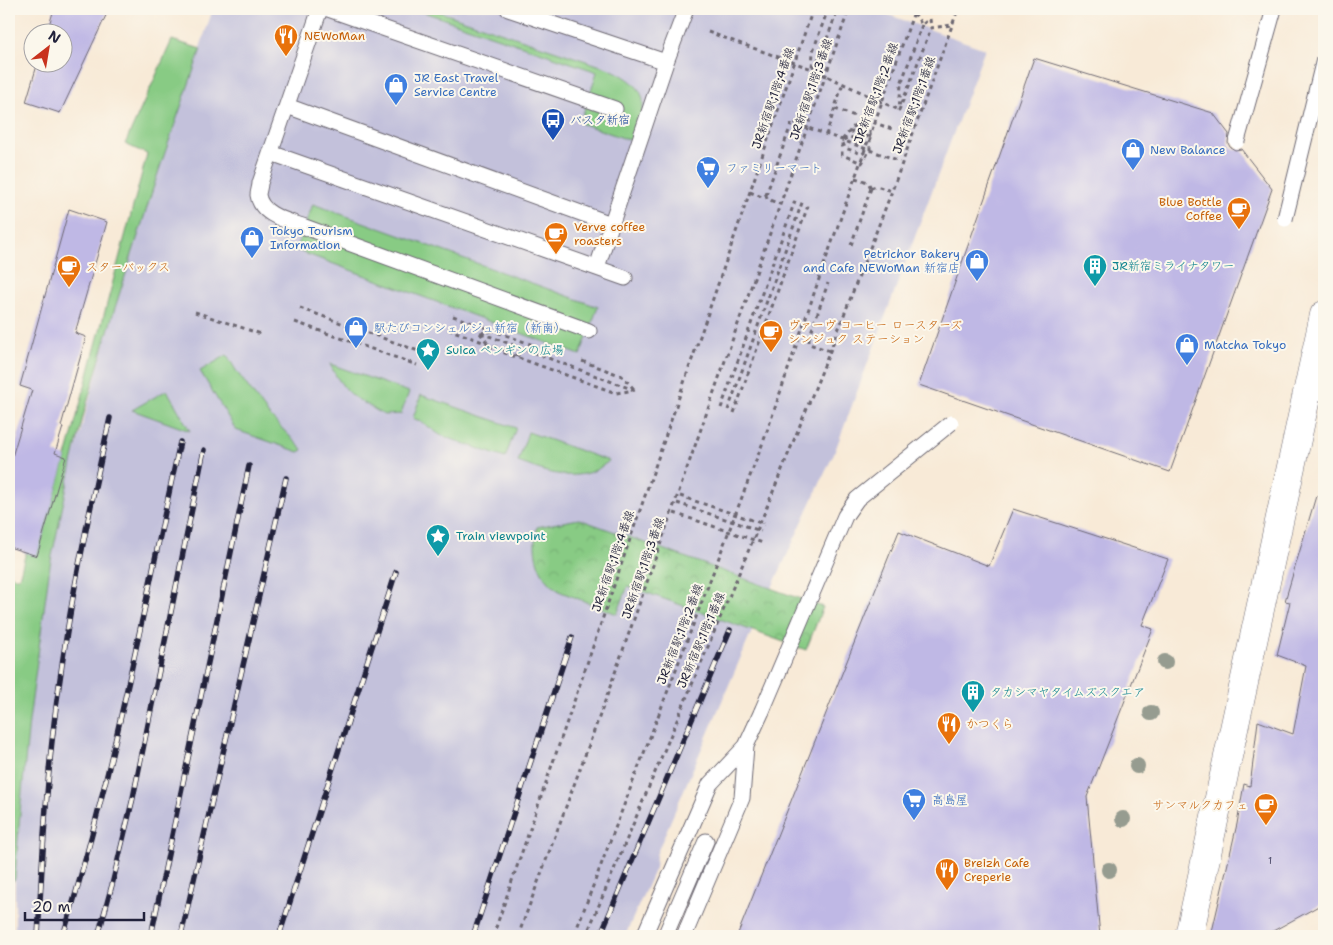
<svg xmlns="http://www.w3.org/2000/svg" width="1333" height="945" font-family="'Shantell Sans','Klee One',sans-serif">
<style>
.railway{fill:#c3c1db}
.grass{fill:#88cb84;stroke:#557660}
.park{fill:url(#park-crowns);stroke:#557660}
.building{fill:#bfb8e5}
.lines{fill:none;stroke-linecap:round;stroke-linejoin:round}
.lane-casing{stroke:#6d6872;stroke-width:17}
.street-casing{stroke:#6d6872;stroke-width:29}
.path{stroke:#6d6872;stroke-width:3;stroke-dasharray:4 4;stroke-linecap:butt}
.lane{stroke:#fff;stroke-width:15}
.street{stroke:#fff;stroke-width:28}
.rail-casing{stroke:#22223b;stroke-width:5.5}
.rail{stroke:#fbf7ec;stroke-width:4;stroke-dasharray:11;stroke-linecap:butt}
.lane-bridge-casing{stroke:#6d6872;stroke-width:17;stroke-linecap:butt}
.lane-bridge{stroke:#fff;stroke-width:15}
.tree{fill:#969c90}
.labels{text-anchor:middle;stroke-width:4;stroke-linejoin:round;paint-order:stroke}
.number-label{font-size:10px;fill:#494866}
.food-label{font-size:12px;fill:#c56008;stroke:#fbf7ec;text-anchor:start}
.shop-label{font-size:12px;fill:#366cbe;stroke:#fbf7ec;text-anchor:start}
.street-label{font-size:12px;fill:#22223b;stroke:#fbf7ec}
.transit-label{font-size:12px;fill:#164399;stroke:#fbf7ec;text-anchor:start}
.culture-label{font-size:12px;fill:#0d838f;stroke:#fbf7ec;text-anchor:start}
</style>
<defs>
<pattern id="park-crowns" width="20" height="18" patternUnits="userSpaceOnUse" patternTransform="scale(1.25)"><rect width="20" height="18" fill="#88cb84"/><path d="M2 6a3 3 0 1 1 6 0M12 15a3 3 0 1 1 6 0" fill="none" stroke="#75ae73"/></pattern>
</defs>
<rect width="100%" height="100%" fill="#fbf7ec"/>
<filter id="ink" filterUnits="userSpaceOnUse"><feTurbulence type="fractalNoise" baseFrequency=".02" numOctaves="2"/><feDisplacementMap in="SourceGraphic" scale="10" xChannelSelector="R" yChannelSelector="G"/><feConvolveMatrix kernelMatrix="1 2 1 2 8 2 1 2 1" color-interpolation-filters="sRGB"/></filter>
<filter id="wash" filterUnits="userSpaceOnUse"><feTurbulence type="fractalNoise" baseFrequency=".0096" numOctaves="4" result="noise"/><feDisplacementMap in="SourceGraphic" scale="20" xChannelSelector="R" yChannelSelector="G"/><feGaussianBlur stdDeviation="1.12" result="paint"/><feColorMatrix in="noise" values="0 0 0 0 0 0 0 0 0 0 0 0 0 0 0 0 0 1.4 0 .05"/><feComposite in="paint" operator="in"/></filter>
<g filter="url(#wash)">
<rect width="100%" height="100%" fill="#f8ead7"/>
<path class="railway" d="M213 9H872L985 49 835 451 752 631 656 855 655 868 625 936H15V879L20 813 29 721 50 565 72 463 113 314 159 170Z"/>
<path class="grass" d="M415 9H431L610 69C625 76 645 87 643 106 642 117 636 130 632 141L580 123 597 72Z
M172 40 201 49 159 170 113 314 83 417 72 463 50 565 29 721 20 813 15 879 10 883 9 931V575L19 578 26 552 37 555 66 457 147 154 125 144Z
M313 204 598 307 580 355 296 250Z
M227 355 237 372 268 414 303 450 299 452 236 430 200 371Z
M330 364 409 392 401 414 384 415 354 397 343 386 336 376Z
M167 390 190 431 132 410Z
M421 395 516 428 505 458 440 435 425 424 413 418Z
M528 432 609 461C605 464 600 468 596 470 569 482 543 471 518 462Z"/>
<path class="park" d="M579 519 823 607 806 650 628 586 617 614 561 592C538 578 531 552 537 527Z"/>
<g id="blocks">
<path class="building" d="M54 9H109L60 113 26 102 38 62H62V32H47Z
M1034 58 1213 113 1229 134 1228 143 1230 147 1235 150 1241 149 1272 189 1170 472 919 385Z
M69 209 107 222 75 333 86 337 61 426 63 427 55 453 66 457 37 556 9 547V467L32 390 20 386Z
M1316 496 1324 498V903L1264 936H1211L1237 824 1244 784 1250 786 1258 721 1293 734 1306 666 1277 655 1290 602 1285 601Z
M1013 509 1168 559 1142 625 1153 629 1087 797 1100 936H737L899 531 989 566Z"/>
</g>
</g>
<g filter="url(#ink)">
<use href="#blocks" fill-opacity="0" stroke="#6d6872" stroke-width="1"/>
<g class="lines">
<g class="lane-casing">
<path id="lane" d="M320 9 260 183C260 187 258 192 258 195 261 216 289 221 305 227L589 331
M328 9 615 109
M508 9 666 62
M287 106 611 224
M271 153 625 278
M597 267 666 62 686 9
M644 936 710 784 746 746
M665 936 706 841
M684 936 742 798 746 746 762 711"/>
</g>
<g class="street-casing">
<path id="street" d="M1189 936 1324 315"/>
</g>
<path class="path" d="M643 9 655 13
M828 9 813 51 812 69 821 55 838 9
M914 13 922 25 929 19
M930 19 931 28 952 25
M922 25 901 84 899 110 909 86 931 28
M708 32 812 69 899 110
M835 109 892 129
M855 125 870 130V150L862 163 842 155V140Z
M850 133 852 131 868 137V139
M826 135 843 83
M843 140 850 137 866 143 867 144
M843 143 845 148 862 154 865 152
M855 178 868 182 871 188
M871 188 876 186 892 191
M750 192 762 197 766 195
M766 195 792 122 900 161
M766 195 767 199 780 204
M851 245 871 188
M300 308 421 352
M195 312 261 334
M453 316 533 345
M295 322 417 365
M448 329 520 356
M480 333 491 348 616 393 635 390
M480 333 499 330
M481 333 634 390
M809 338 828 283
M809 338V344L830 351
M582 361 622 376 634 389
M721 408 796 198
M728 410 803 200
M734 413 809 203
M680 496 764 524
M677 503 761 531
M674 513 763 543
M575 933 765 437 820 276 915 9
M493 936 813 9
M518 936 604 704 849 9
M586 936 766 509 830 351 892 191 958 9"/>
<use href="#lane" class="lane"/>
<use href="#street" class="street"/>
<g class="rail-casing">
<path id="rail" d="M38 936C43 850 47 764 60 679 72 591 91 504 110 418
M63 936C113 775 144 607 180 442
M98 936 112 885 133 798 204 450
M151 936 249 466
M181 936 286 478
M279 936 396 572
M473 936 572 637
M600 936 730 630"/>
</g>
<use href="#rail" class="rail"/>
<g class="lane-bridge-casing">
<path id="lane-bridge" d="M1237 141 1274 9
M1285 219 1324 59
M762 711 845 516 857 499 951 423"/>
</g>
<use href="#lane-bridge" class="lane-bridge"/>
</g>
<g class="tree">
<circle cx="1165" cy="662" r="8"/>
<circle cx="1151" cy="713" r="8"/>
<circle cx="1137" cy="766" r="8"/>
<circle cx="1123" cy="819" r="8"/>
<circle cx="1109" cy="870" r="8"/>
</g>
</g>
<defs>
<g id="restaurant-pin" transform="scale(1.25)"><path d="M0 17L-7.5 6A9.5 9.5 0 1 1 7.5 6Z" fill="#e8710a" stroke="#fbf7ec"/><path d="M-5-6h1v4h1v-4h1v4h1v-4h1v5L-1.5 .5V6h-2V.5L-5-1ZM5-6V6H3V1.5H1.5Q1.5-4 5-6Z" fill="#fff"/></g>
<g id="shop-pin" transform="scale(1.25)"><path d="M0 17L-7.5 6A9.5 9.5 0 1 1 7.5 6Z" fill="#3f7fe0" stroke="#fbf7ec"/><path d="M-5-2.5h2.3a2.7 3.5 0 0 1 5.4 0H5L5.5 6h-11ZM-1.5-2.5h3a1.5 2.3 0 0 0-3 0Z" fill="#fff"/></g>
<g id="bus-pin" transform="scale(1.25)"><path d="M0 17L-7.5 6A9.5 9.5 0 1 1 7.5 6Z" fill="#1a4fb4" stroke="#fbf7ec"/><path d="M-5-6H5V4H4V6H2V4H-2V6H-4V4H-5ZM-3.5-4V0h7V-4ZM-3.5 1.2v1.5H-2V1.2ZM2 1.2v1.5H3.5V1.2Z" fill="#fff"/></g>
<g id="supermarket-pin" transform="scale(1.25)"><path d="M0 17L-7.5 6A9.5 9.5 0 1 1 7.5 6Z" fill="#3f7fe0" stroke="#fbf7ec"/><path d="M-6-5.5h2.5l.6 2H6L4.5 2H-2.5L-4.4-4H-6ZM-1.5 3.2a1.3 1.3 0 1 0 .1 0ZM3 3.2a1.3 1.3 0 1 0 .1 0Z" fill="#fff"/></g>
<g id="cafe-pin" transform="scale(1.25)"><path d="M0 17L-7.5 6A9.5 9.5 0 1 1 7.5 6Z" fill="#e8710a" stroke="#fbf7ec"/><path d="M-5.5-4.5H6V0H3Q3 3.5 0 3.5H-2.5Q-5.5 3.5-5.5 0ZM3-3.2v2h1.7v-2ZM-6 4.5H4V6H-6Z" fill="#fff"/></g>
<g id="building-pin" transform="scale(1.25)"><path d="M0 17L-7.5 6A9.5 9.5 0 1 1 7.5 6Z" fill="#0f9aa8" stroke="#fbf7ec"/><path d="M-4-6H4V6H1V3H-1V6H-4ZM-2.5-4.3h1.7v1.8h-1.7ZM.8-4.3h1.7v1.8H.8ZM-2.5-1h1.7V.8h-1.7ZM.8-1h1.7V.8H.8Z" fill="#fff"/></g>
<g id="sight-pin" transform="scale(1.25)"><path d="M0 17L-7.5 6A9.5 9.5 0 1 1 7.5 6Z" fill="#0f9aa8" stroke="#fbf7ec"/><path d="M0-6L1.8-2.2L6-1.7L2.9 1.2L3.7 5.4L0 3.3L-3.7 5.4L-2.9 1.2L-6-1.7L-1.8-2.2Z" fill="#fff"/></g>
</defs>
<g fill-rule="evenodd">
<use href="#restaurant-pin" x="286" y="36"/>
<use href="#shop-pin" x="396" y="85"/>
<use href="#bus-pin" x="553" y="120"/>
<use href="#shop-pin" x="1133" y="150"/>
<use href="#supermarket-pin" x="708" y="168"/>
<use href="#cafe-pin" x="1239" y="209"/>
<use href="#cafe-pin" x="556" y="234"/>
<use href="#shop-pin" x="252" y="238"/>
<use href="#shop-pin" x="977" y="261"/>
<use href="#building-pin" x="1095" y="266"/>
<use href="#cafe-pin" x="69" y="267"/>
<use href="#shop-pin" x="356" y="328"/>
<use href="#cafe-pin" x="771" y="332"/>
<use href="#shop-pin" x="1187" y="345"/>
<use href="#sight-pin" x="428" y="350"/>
<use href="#sight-pin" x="438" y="536"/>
<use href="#building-pin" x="973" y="692"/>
<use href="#restaurant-pin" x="949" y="724"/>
<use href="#supermarket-pin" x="914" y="800"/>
<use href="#cafe-pin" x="1266" y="805"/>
<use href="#restaurant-pin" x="947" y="870"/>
</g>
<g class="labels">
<g class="number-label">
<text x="1270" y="864">1</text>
</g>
<g class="food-label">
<text x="304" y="40">NEWoMan</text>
<text x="1222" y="206" text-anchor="end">Blue Bottle<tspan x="1222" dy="14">Coffee</tspan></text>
<text x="574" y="231">Verve coffee<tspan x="574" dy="14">roasters</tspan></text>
<text x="86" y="271">スターバックス</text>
<text x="788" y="329">ヴァーヴ コーヒー ロースターズ<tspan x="788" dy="14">シンジュク ステーション</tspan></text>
<text x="966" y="728">かつくら</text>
<text x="1248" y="809" text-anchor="end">サンマルクカフェ</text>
<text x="964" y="867">Breizh Cafe<tspan x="964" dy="14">Creperie</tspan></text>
</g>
<g class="shop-label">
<text x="414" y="82">JR East Travel<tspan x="414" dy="14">Service Centre</tspan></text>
<text x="1150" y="154">New Balance</text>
<text x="726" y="172">ファミリーマート</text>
<text x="270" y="235">Tokyo Tourism<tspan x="270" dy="14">Information</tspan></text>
<text x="960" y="258" text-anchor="end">Petrichor Bakery<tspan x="960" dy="14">and Cafe NEWoMan 新宿店</tspan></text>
<text x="374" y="332">駅たびコンシェルジュ新宿（新南）</text>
<text x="1204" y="349">Matcha Tokyo</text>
<text x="932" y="804">高島屋</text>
</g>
<g class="street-label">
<text transform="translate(811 89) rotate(-71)" y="4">JR新宿駅;1階;3番線</text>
<text transform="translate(876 93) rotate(-70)" y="4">JR新宿駅;1階;2番線</text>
<text transform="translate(773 98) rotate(-71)" y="4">JR新宿駅;1階;4番線</text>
<text transform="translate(914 105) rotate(-70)" y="4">JR新宿駅;1階;1番線</text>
<text transform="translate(613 561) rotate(-71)" y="4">JR新宿駅;1階;4番線</text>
<text transform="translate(643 568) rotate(-71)" y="4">JR新宿駅;1階;3番線</text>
<text transform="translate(680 634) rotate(-69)" y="4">JR新宿駅;1階;2番線</text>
<text transform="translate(701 640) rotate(-67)" y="4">JR新宿駅;1階;1番線</text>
</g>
<g class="transit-label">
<text x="570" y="124">バスタ新宿</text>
</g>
<g class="culture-label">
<text x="1112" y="270">JR新宿ミライナタワー</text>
<text x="446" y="354">Suica ペンギンの広場</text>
<text x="456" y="540">Train viewpoint</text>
<text x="990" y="696">タカシマヤタイムズスクエア</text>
</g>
</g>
<rect width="1333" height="945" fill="none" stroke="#fbf7ec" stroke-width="30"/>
<g transform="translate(48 48) rotate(31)"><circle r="24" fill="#fbf7ec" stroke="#a4a2a5"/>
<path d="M0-4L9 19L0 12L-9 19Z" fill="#c8321e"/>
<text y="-8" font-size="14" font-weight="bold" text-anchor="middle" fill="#22223b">N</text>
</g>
<path d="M25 912v8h119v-8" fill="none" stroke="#22223b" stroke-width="2.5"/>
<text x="32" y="912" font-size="15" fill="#22223b" stroke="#fbf7ec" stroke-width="4" paint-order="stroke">20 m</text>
</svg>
